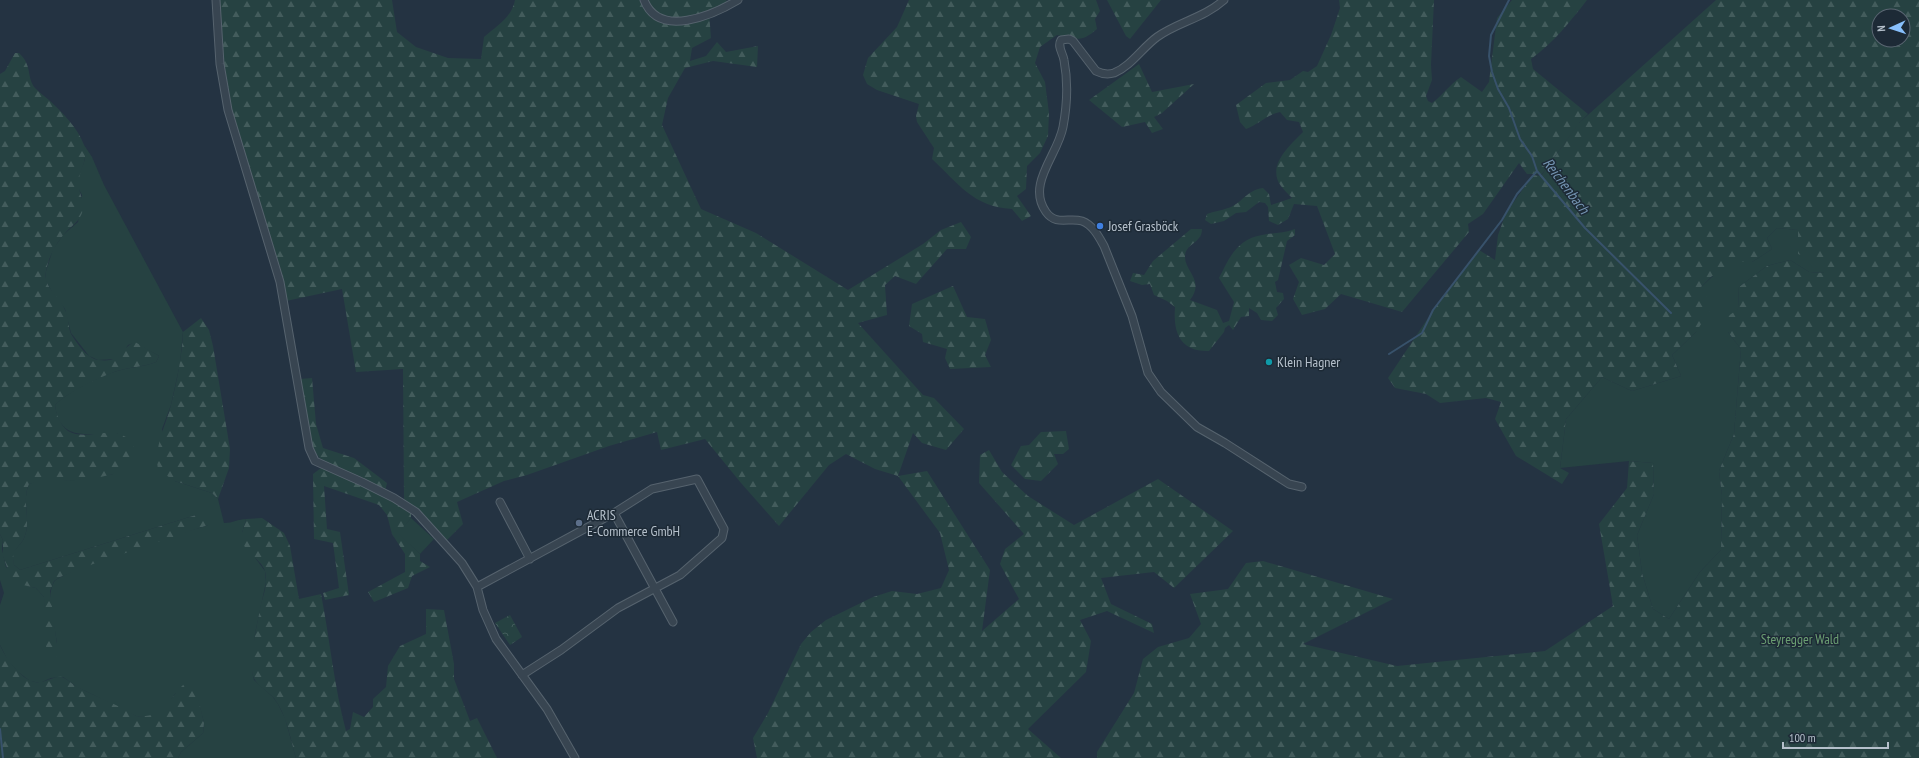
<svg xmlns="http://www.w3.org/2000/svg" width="1919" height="758" font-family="'PT Sans Narrow',sans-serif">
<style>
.grass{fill:#264242}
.forest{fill:url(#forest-firs);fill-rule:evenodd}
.park{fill:url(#park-crowns)}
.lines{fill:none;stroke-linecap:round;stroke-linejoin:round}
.stream{stroke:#38526b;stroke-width:2}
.minor-casing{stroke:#56636e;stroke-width:9}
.minor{stroke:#384551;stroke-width:7}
.shop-dot{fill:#3f7fe0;stroke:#1d2a36;stroke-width:1.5}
.culture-dot{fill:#0f9aa8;stroke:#1d2a36;stroke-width:1.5}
.service-dot{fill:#5c6f8a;stroke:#1d2a36;stroke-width:1.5}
.labels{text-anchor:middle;stroke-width:3;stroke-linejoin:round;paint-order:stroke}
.poi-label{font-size:14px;fill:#b5c0cb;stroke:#1d2a36;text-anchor:start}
.park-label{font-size:14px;fill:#6b9e72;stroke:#1d2a36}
.water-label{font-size:15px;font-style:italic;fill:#7393b0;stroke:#1d2a36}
</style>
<defs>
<pattern id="forest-firs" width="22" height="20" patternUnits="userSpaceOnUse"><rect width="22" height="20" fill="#264242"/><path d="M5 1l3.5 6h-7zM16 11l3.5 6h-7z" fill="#435c5c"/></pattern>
<pattern id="park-crowns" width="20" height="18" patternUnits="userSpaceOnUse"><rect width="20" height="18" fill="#264242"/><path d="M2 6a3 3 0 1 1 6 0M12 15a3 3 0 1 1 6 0" fill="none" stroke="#435c5c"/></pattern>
</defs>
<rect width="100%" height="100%" fill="#243342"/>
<path class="grass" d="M84 145 92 157 104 185 183 332 180 364 171 405 162 429 175 481 212 493 218 499 224 523C233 523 238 519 246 519L242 533 256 559 265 571 266 582 255 634 252 671 254 680 273 697 278 704 285 718 296 758H178L181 752 203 733 204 723 194 685 175 694 168 705 158 713 147 717 136 716 77 687 63 677 51 678 40 683 30 681 18 672 8 661 0 645V605L4 593 0 580V534L3 540 2 549 6 567 28 586 36 588 44 597 45 609 57 645C56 629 45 596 54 582 61 570 186 532 208 525L196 515 20 570 14 565 12 553C16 548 22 543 24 538 32 520 21 501 29 484L36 481 75 480 113 474 119 434C91 432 59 444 55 405 67 392 100 376 117 371 130 367 143 367 156 362L159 356 135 343 128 345 123 354 116 359 98 360 89 356 71 333 65 309 52 292 46 281V271L53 249 63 235 78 222 82 195 78 188V178L85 159Z
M1777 228 1799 230 1825 264V273L1809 272 1790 260 1767 266 1739 287 1738 309 1728 332 1741 349 1734 434 1719 471 1722 496 1721 550 1700 572 1669 619 1653 609 1642 573 1637 535 1654 494 1653 463 1629 461 1560 468 1566 419 1602 377 1632 391 1681 376 1672 355 1696 332 1701 287 1728 262H1752L1772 249 1767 238Z
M411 518 434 539 420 554 397 533Z"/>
<path class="forest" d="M220 0H392L397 32 416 47 448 58 481 59 484 37C497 26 512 17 515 0H726L728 3 709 12 711 38 692 48 690 61 706 56 717 42 726 52 758 46 757 67 713 61 685 68 668 98 662 125 701 209 756 233 848 290 923 244 941 230 961 222 971 237 966 249H947L916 284 895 276 885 285 887 315 858 323 923 395 934 398 964 429 946 450 922 443 913 433 898 476 927 471 990 570 982 631 1019 599 1000 564 1005 549 1024 534 979 483 980 455 989 450 1002 472 1028 496 1074 525 1158 479 1233 531 1174 588 1154 572 1101 578 1111 604 1152 624 1154 633 1107 611 1080 620 1091 641 1086 672 1028 729 1061 758H757L753 738 768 713 801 644 811 632 826 620 873 597 892 591 917 594 941 588 949 570 940 533 898 476 875 469 846 454 829 465 779 526 741 483 705 439 661 450 657 432 609 446 527 475 504 481 457 502 463 524 446 541 417 510 404 500 403 369 356 372 342 289 286 301 278 261 238 134 228 97 224 65Z
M909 0H1096L1100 11 1095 19 1097 29C1081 43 1076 39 1057 35L1040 47 1035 63 1045 82 1049 113 1048 136 1040 153 1027 166 1026 189 1017 196 1031 216 1022 221 1012 209C973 207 958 183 932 159L934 148 917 122 916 116 919 104 877 90 867 84 863 75 868 58 897 27Z
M1107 0H1161L1130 39 1126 36Z
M1339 0H1434L1431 65 1432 80 1426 96 1428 101 1432 103C1443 95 1449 85 1461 77L1482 92 1489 82 1497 18 1512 0H1587C1570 22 1554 42 1531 59L1533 69 1588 114 1579 123 1542 174H1527L1519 163 1483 214 1468 224 1469 232 1402 312 1341 294 1325 309 1302 315 1293 299 1299 282 1289 265 1301 258 1324 265 1335 254 1317 206 1294 204 1288 219 1278 225 1269 221 1268 207 1265 203 1259 202 1246 212 1236 213 1224 221 1211 224 1205 220 1207 214C1214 211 1221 211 1228 208 1242 204 1246 190 1263 188L1269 194 1271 205 1292 198C1288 194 1284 190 1281 186 1266 166 1290 145 1303 132L1299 122 1287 120 1280 112C1267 115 1259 124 1246 129L1240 122 1236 105 1266 83 1290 80 1303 71 1308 72 1317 66 1331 35 1340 8Z
M1716 0H1919V758H1097V752L1134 693 1143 659 1158 647 1189 638 1201 624 1190 594 1228 589 1246 563 1263 561 1393 599 1303 644 1397 666 1545 651 1613 606 1599 524 1627 488 1629 461 1653 463 1654 494 1637 535 1642 573 1653 609 1669 619 1700 572 1721 550 1722 496 1719 471 1734 434 1741 349 1728 332 1727 317 1738 309 1739 287 1767 266 1790 260 1809 272 1824 273 1825 264 1798 254V230L1777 228 1767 238 1772 249 1752 262H1728L1723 275 1712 276 1701 287 1712 307 1696 332 1672 355 1681 376 1632 391 1602 377 1566 419 1560 468 1569 473 1562 484 1516 456 1495 419 1501 402 1486 398 1440 403 1426 394 1395 388 1388 378 1434 309 1479 250 1495 260 1498 235 1506 213 1533 175 1541 176 1579 123ZM1879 16H1903V40H1879Z
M15 53H19C33 66 26 77 35 88 39 92 44 96 49 100 62 112 78 128 84 145 88 157 82 166 79 178 76 190 86 200 82 213 79 221 73 225 67 231 56 242 49 256 46 271 43 288 60 296 65 310 69 317 68 327 71 334 77 343 87 359 99 360 122 363 119 349 135 342L159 356 156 362C143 367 130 367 117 371 102 376 66 393 55 405 56 414 60 425 68 431 88 443 118 420 133 445 135 449 137 455 135 459 133 464 129 468 124 470 105 478 83 480 62 481 51 481 39 480 29 484 21 501 32 520 24 538 22 543 16 548 13 553L14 565 20 570 196 515H203L211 520 208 525 93 564 60 577 54 581 50 591 57 645V655L54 660H50L47 654 45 638 44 597 36 588 19 584 11 579 3 556V540L0 534V74L5 71Z
M1139 64 1152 92 1194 84 1162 113 1154 117 1163 129 1152 133 1145 122 1122 127 1089 100Z
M1191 229H1202C1202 232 1201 236 1199 238 1194 245 1185 246 1185 257 1185 272 1205 280 1190 300L1217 310 1223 323 1229 321 1234 302 1219 278C1229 258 1237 239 1262 235 1274 233 1284 233 1295 229V235L1287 241 1278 280 1275 282 1277 292 1283 293 1284 299 1276 308 1278 315 1272 321 1261 320 1257 313 1249 308V316L1241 317 1233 330 1229 325 1225 328 1224 332 1209 351C1180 352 1173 333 1175 307L1167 301 1154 295 1150 284 1142 285 1130 281 1133 273 1144 275 1153 261Z
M953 286 967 317 985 319 991 340 985 355 991 367 950 369 945 358 947 349 923 342 922 334 909 326 912 304Z
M201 318 209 330 213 346 230 449 229 468 218 499 212 493 175 481 158 470C154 445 165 428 171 405 177 381 182 356 183 332Z
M312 378 316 424 323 448 354 458 387 483 384 496 411 512V518L398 533 420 554V561L430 567 412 576 408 588 374 602 368 592 405 572V554L392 534 387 515 379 505 324 486 327 529 340 532 349 595 325 600 323 593 339 588 333 543 314 539 313 474 321 468V460L313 449 300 379Z
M1066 431 1069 449 1063 454H1054L1058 464 1041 481 1025 479 1011 465 1021 446 1029 445 1041 432Z
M262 518 284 533 290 546 299 599 321 594C330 640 334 686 346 731L350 729 353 712 364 717 373 707V699L386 687 388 666 400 646 426 634V609L444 610 454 664V679L470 721 477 718 497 758H296C290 738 287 715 274 698 266 689 253 684 252 671 251 648 257 626 261 604 264 594 268 582 265 571 260 557 239 551 242 533 243 529 245 524 246 519Z
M0 645C5 658 25 686 41 682 48 681 55 676 62 677 67 679 73 685 78 687 97 698 118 704 136 716 163 719 168 700 184 684L195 685 204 723 203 733 181 752 178 758H0Z"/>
<path class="park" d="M510 615 522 637 510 645 495 623Z"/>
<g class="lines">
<path class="stream" d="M1509 0 1491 35 1489 56 1492 72 1498 89 1509 108 1520 139 1532 156 1537 171 1585 228 1671 313
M1389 354 1422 333 1433 310 1502 220 1517 194 1537 171
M0 729 3 758"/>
<g class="minor-casing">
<path id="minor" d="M216 0 220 64 228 110 280 282 309 448 315 461 362 482 394 498 416 512 462 563 477 587 483 610 496 639 547 709 575 758
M644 0C659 39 713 15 738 0
M1224 0C1204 18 1178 22 1157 37 1142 48 1131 66 1114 73 1107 75 1102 74 1096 71L1073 41 1069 39 1061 40C1057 47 1063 53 1064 60 1068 81 1067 106 1063 127 1058 155 1026 184 1046 212 1056 226 1069 217 1082 221 1093 225 1099 237 1104 246L1132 316 1148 373 1161 392 1197 427 1225 443 1289 484 1302 487
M500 502 530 559
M614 513 673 622
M477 587 614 513 652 489 697 479 724 529 722 538 680 575 618 608 561 650 522 675"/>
</g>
<use href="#minor" class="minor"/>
</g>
<circle class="shop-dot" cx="1100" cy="226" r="4"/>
<circle class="culture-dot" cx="1269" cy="362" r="4"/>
<circle class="service-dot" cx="579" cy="523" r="4"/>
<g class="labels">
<g class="poi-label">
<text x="1108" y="231">Josef Grasböck</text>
<text x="1277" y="367">Klein Hagner</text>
<text x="587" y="520">ACRIS<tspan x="587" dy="16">E-Commerce GmbH</tspan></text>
</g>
<g class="park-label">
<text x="1800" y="644">Steyregger Wald</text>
</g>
<g class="water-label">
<text transform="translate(1566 186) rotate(53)" y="5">Reichenbach</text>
</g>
</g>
<g transform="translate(1891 28) rotate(267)"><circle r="19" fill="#1d2a36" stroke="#5a6672"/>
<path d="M0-3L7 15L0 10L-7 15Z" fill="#88c0fd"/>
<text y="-6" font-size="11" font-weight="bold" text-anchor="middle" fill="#b5c0cb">N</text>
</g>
<path d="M1783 742v6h105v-6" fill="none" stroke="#b5c0cb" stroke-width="2"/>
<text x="1789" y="742" font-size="12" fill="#b5c0cb" stroke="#1d2a36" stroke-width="3" paint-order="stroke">100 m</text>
</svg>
